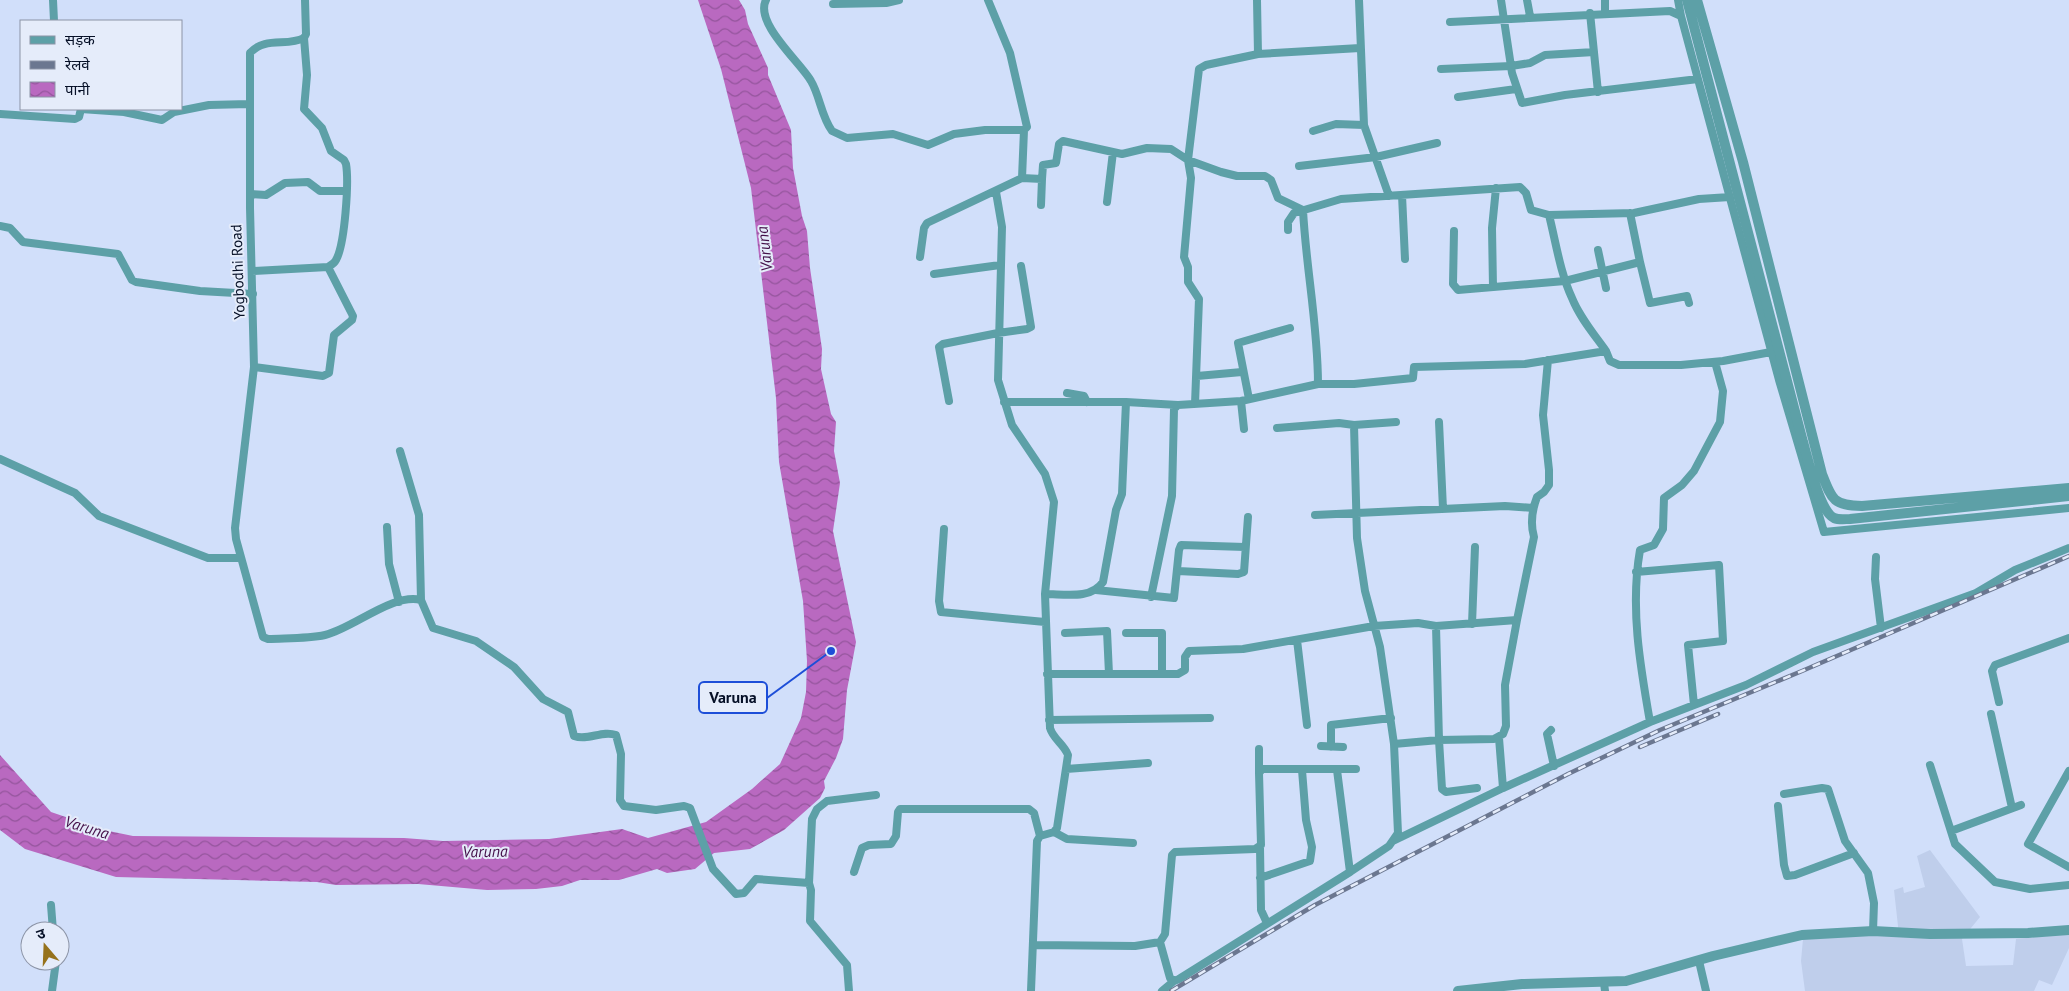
<svg xmlns="http://www.w3.org/2000/svg" width="2069" height="991" font-family="'PT Sans','Noto Sans Devanagari',sans-serif">
<style>
.built{fill:#bfceeb}
.water{fill:url(#water-waves)}
.lines{fill:none;stroke-linecap:round;stroke-linejoin:round}
.minor{stroke:#5da0a7;stroke-width:8}
.tertiary{stroke:#5da0a7;stroke-width:10}
.rail-casing{stroke:#6b7790;stroke-width:4.5}
.rail{stroke:#e5ecfa;stroke-width:2.5;stroke-dasharray:8;stroke-linecap:butt}
.labels{text-anchor:middle;stroke-width:4;stroke-linejoin:round;paint-order:stroke}
.street-label{font-size:15px;fill:#061027;stroke:#e5ecfa}
.water-label{font-size:16px;font-style:italic;fill:#45114a;stroke:#e5ecfa}
.leader{fill:none;stroke:#1d4ed8;stroke-width:2}
.callout-dot{fill:#1d4ed8;stroke:#e5ecfa;stroke-width:2}
.callout{fill:#e5ecfa;stroke:#1d4ed8;stroke-width:2}
.callout-label{font-size:16px;text-anchor:middle;font-weight:bold;fill:#061027}
</style>
<defs>
<pattern id="water-waves" width="16" height="10" patternUnits="userSpaceOnUse" patternTransform="scale(1.25)"><rect width="16" height="10" fill="#b969c0"/><path d="M0 5q4-4 8 0t8 0" fill="none" stroke="#94559c"/></pattern>
</defs>
<rect width="100%" height="100%" fill="#d1dffa"/>
<path class="built" d="M1930 850 1980 917 1962 939 1966 966 2013 965 2016 939 2069 934V948L2052 985 2039 980 2034 991H1805L1801 961 1803 939 1865 933 1899 935 1894 890 1903 887 1904 893 1925 887 1917 856Z"/>
<path class="water" d="M698 0H739L745 10 748 24 768 68V75L791 130 793 168 802 216 807 231 810 268 822 349 821 369 831 414 836 422 834 451 840 483 833 531 856 642 847 690 843 739 836 758 824 781 825 788 820 798 784 830 750 849 714 853 695 869 667 873 657 869 619 880H580L562 886 536 889 487 890 418 884 336 885 317 882 116 877 25 849 0 830V755L51 812 104 830 133 836 404 838 443 841 549 839 622 829 648 838 706 822 752 789 780 764 801 718 806 692 807 661 803 601 779 462 776 398 751 188 721 69Z"/>
<g class="lines">
<path class="minor" d="M53 0 54 21
M305 0 306 34 304 38C287 47 265 36 250 53V208L254 367 235 528 236 539 263 637 268 639C286 638 307 639 325 635 354 628 392 593 421 600L433 628 476 641 514 667 543 699 568 712 574 736C588 741 602 730 616 735L621 754 620 800 624 806 656 810 684 806 690 808 713 869 736 894 744 893 756 879 809 883 811 890 810 921 847 965 849 991
M766 0C754 23 801 63 811 81 820 96 821 116 832 131L847 138 893 134 928 145 954 134 985 130H1024L1027 127 1010 53 988 0
M1257 0 1258 54 1360 48
M1359 0 1364 125
M1501 0 1512 73 1522 103 1565 95 1698 79
M1527 0 1530 16
M1605 0V13
M1678 0 1681 16
M833 4 886 3 899 0
M1590 13 1598 92
M1450 22 1670 11 1681 16 1779 380 1824 532 2069 508
M1258 54 1206 65 1199 69 1188 160 1221 172 1237 176H1265L1271 180 1278 198 1303 210C1306 268 1318 326 1318 384
M1441 69 1511 66 1530 63 1545 55 1594 52
M1458 97 1516 89
M81 109 124 112 162 120 174 112 209 105 249 104
M0 114 75 119 79 117 81 109
M1313 131 1336 124 1364 125 1389 196
M1299 166 1376 157 1437 143
M1022 178 1042 179 1041 205
M1042 179 1043 165 1056 163 1059 144 1063 141 1122 154 1147 148 1171 149 1188 160 1191 178 1184 257 1188 267V282L1199 299 1195 404
M996 192 1002 227 998 380 1012 425 1045 474 1054 502 1045 594 1050 728C1053 739 1064 744 1068 755L1057 828 1054 832 1040 836 1037 841 1031 991
M250 194 266 195 285 183 308 182 320 191H346
M1402 195 1405 259
M1107 202 1113 152
M1549 215 1634 213 1699 199 1730 197
M0 226 10 228 23 242 118 254 132 280 136 282 200 291 253 294
M1288 230V222L1294 213 1341 199 1520 187 1526 193 1531 210 1549 215C1556 243 1560 272 1572 298 1580 318 1594 334 1606 351
M1454 231 1453 284 1458 290 1565 281 1640 262 1630 213
M1598 250 1606 288
M920 257 924 228 927 223 1022 178 1024 130
M1640 262 1650 303 1687 296 1689 303
M252 271 328 267C331 265 334 264 336 260 345 244 349 182 346 164L344 160 331 151 322 128 304 109 307 75 304 38
M934 274 1000 265
M1493 287 1492 228 1496 188
M254 367 323 376 329 373 334 335 352 320 353 316 328 267
M1197 376 1242 372
M1067 393 1084 396 1087 402
M1249 399 1238 343 1290 328
M949 401 939 347 943 344 998 333 1027 329 1031 327 1021 266
M1241 401 1244 429
M1004 402H1126L1178 405
M1439 422 1443 509
M1354 425 1396 422
M400 451 419 515 421 600
M0 459 75 493 99 516 208 558H241
M1315 515 1505 506 1533 508
M387 527 389 564 399 602
M944 529 939 601 941 612 1045 622
M1876 557 1875 579 1881 628
M1178 571 1238 574 1244 572 1248 517
M1636 572 1719 565 1723 641 1688 645 1694 705
M1096 590 1174 598 1179 550 1181 545 1245 547
M1045 594C1064 594 1091 600 1103 582L1116 510 1122 494 1126 402
M1151 597 1172 496 1174 409 1178 405 1241 401 1318 384H1354L1413 378 1414 367 1525 364 1606 351 1610 361 1619 365H1681L1723 361 1771 352
M1472 624 1475 547
M1065 633 1107 631 1109 674
M1126 633H1162V674
M1297 640 1307 725
M1047 674H1178L1185 670V657L1189 651 1243 649 1374 626 1418 623 1436 626 1517 620 1534 537C1530 523 1532 510 1537 497L1544 492 1549 485V470L1543 415 1548 360
M1999 702 1992 671 1995 665 2069 638
M1991 714 2012 808
M1049 720 1210 718
M1650 722C1640 665 1630 607 1640 550L1654 545 1663 529 1664 498 1682 485 1694 471 1720 422 1723 391 1715 362
M1551 730 1547 734 1554 766
M1499 738 1503 788
M1394 744 1439 740 1436 626
M1321 746 1343 747
M1331 747V725L1391 718
M1930 765 1955 844 1995 882 2030 889 2069 885
M1066 769 1148 763
M1337 770 1350 872
M2069 771 2028 844 2069 867
M1259 773V749
M1477 788 1446 792 1442 789 1439 740 1494 739 1503 734 1506 726 1505 685 1517 620
M1784 794 1822 788 1828 789 1845 841 1868 873 1874 903 1873 931
M1778 806 1784 865 1787 876 1795 875 1854 853
M1951 831 2021 805
M1054 832 1067 839 1133 843
M1393 841 1503 788 1650 722 1746 685 1813 652 1976 593 2015 570 2069 548
M1260 847 1261 910 1267 923
M854 872 862 848 869 845 891 844 896 836 898 812 900 809H1029L1034 813 1040 836
M1260 878 1310 861 1312 847 1306 820 1302 770
M809 883 812 819 817 809 827 801 876 795
M51 905 53 931
M1160 942 1170 978 1174 981 1179 979 1350 872 1389 846 1398 833 1394 744 1380 647 1365 591 1357 538 1354 425 1339 423 1277 428
M1033 945 1135 946 1160 942 1165 934 1172 855 1175 852 1255 849 1261 845 1259 773 1262 769H1356
M1699 961 1706 991
M1604 983 1605 991
M52 991 56 961
M1162 991 1174 981"/>
<path class="tertiary" d="M1687 0 1803 442C1808 459 1819 511 1834 518 1839 520 1845 519 1850 519L2069 496
M1697 0 1743 162 1822 474C1832 500 1833 505 1862 506L2069 488
M1458 991 1522 984 1626 981 1713 956 1802 935 1873 931 1930 934 2028 933 2069 930"/>
<g class="rail-casing">
<path id="rail" d="M1640 747 1718 714
M1171 991 1315 905 1568 774 1660 730 1802 671 2069 556"/>
</g>
<use href="#rail" class="rail"/>
</g>
<g class="labels">
<g class="street-label">
<text transform="translate(238 272) rotate(-92)" y="5">Yogbodhi Road</text>
</g>
<g class="water-label">
<text transform="translate(764 249) rotate(-97)" y="6">Varuna</text>
<text transform="translate(87 827) rotate(17)" y="6">Varuna</text>
<text transform="translate(485 851) rotate(-1)" y="6">Varuna</text>
</g>
</g>
<path class="leader" d="M831 651L767 698"/>
<circle class="callout-dot" cx="831" cy="651" r="5"/>
<rect class="callout" x="699" y="682" width="68" height="31" rx="5"/>
<g class="callout-label">
<text x="733" y="703">Varuna</text>
</g>
<rect x="20" y="20" width="162" height="90" fill="#e5ecfa" stroke="#8c94a6"/>
<rect x="30" y="36" width="25" height="8" fill="#5da0a7" stroke="#8c94a6"/>
<text x="65" y="45" font-size="15" fill="#061027">सड़क</text>
<rect x="30" y="61" width="25" height="8" fill="#6b7790" stroke="#8c94a6"/>
<text x="65" y="70" font-size="15" fill="#061027">रेलवे</text>
<rect x="30" y="82" width="25" height="15" fill="url(#water-waves)" stroke="#8c94a6"/>
<text x="65" y="95" font-size="15" fill="#061027">पानी</text>
<g transform="translate(45 946) rotate(341)"><circle r="24" fill="#e5ecfa" stroke="#8c94a6"/>
<path d="M0-4L9 19L0 12L-9 19Z" fill="#96721c"/>
<text y="-8" font-size="14" font-weight="bold" text-anchor="middle" fill="#061027">उ</text>
</g>
</svg>
